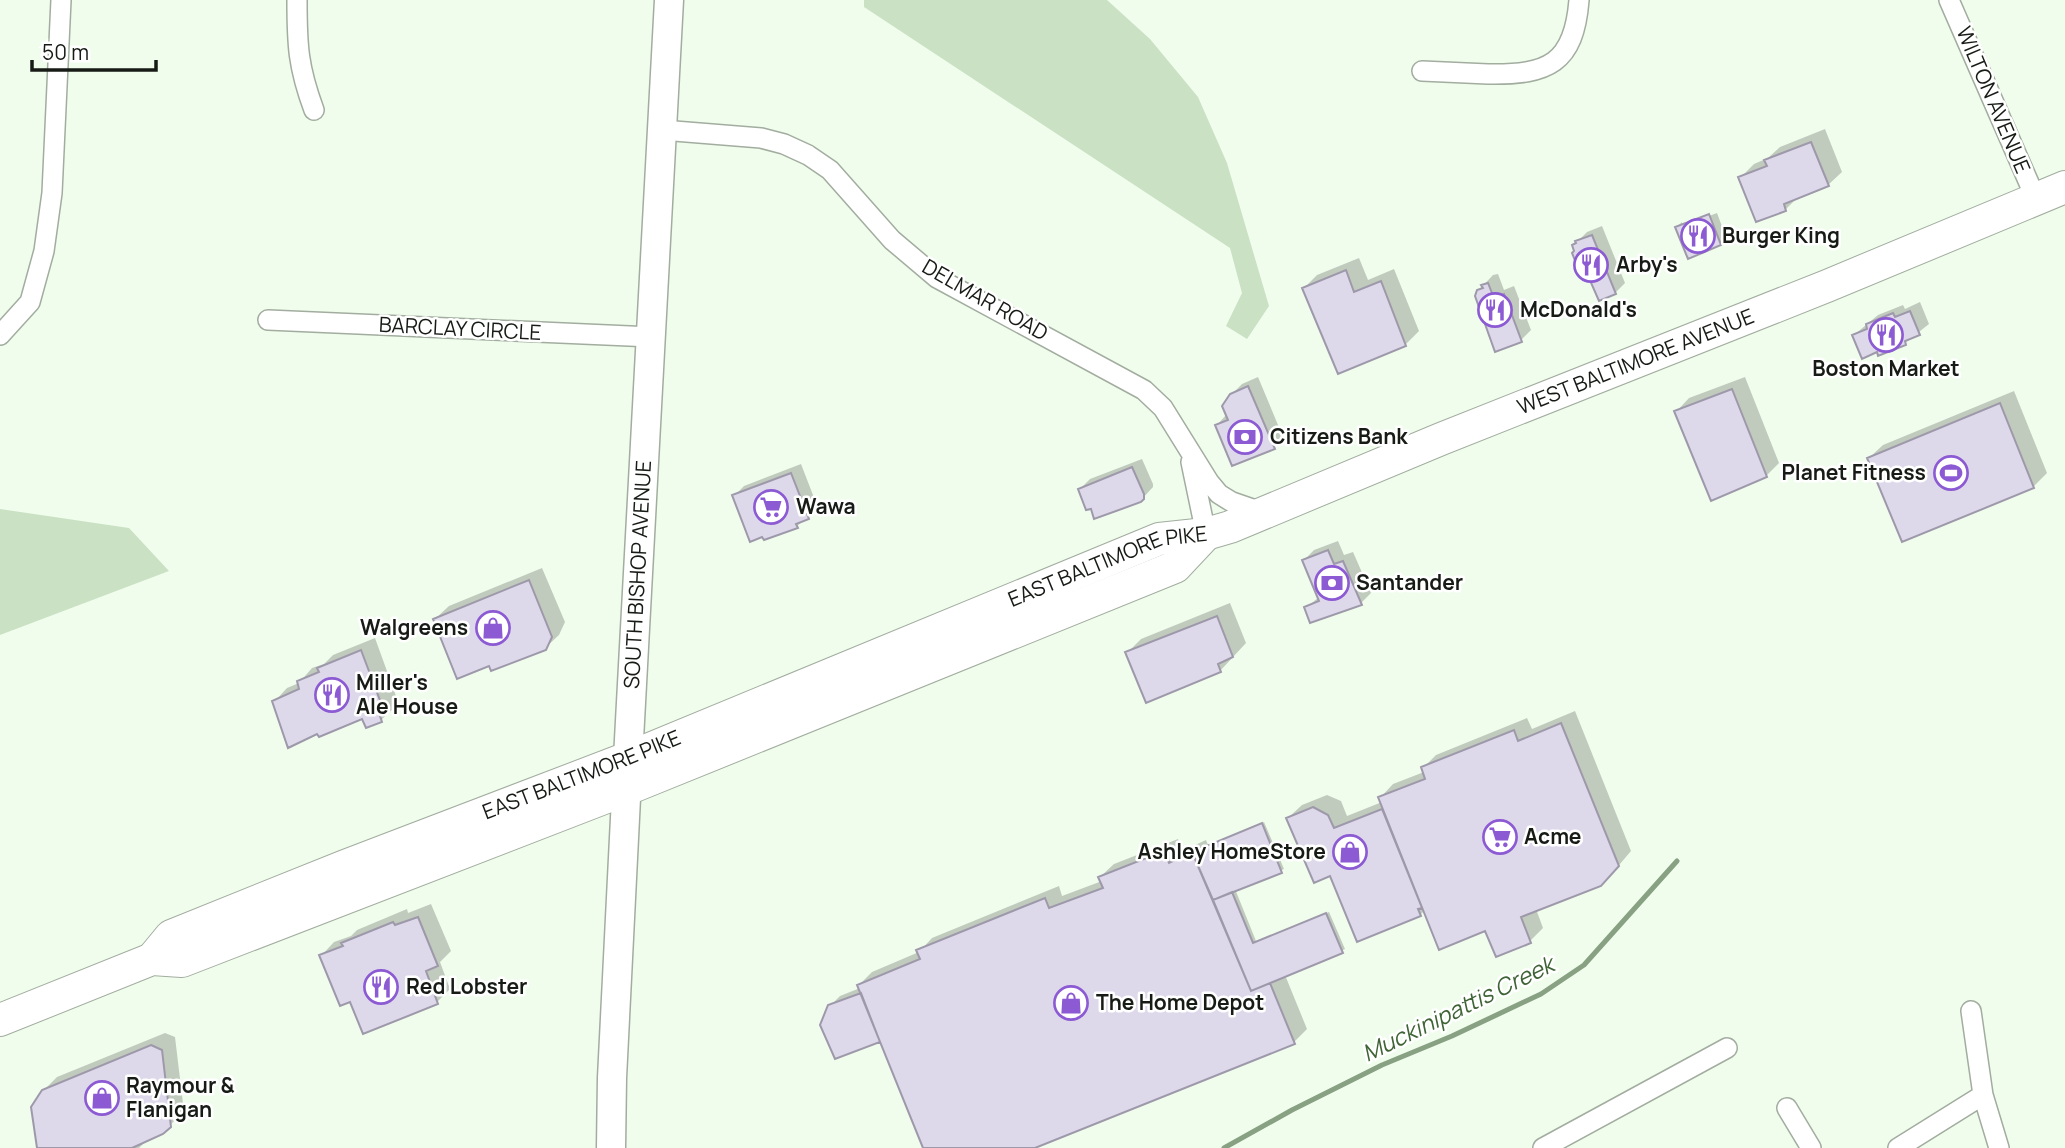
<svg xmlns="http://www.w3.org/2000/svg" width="2065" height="1148" font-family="Manrope,sans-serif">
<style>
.green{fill:#cae1c4}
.shadow{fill:#0003}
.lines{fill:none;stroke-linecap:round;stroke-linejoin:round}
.stream{stroke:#88a182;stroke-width:5}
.building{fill:#ded9ea;stroke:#9e99aa;stroke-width:2}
.street-casing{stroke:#a2ad9f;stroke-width:22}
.secondary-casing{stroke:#a2ad9f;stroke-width:31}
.primary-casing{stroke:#a2ad9f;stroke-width:34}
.street{stroke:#fff;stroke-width:19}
.secondary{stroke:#fff;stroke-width:28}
.primary{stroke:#fff;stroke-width:32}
.labels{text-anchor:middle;stroke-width:5;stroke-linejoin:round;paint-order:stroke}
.street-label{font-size:21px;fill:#171b15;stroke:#fff}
.poi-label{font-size:21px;font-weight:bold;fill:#171b15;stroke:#fff;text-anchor:start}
.water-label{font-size:23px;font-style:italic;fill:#3e6335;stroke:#fff}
</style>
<rect width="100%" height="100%" fill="#f0fded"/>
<path class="green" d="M864 0H1107L1150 39 1198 97 1227 163 1269 306 1247 339 1226 326 1242 293 1230 248 864 7Z
M0 509 129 528 169 571 0 635Z"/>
<path class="shadow" d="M1825 129 1842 172 1828 185 1798 197 1785 210 1740 178 1754 164 1768 158 1780 147Z
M1717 213 1726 237 1720 243 1677 227 1682 222V226Z
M1602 226 1625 283 1615 293 1577 242 1587 232Z
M1359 258 1368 280 1394 269 1419 331 1405 345 1304 288 1317 275Z
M1498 274 1504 290 1514 286 1531 330 1521 340 1478 291 1493 275Z
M1920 302 1929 324 1905 343 1854 335 1878 315 1903 305 1905 309Z
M1258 377 1283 437 1274 447 1217 425 1227 414 1231 395 1242 384Z
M1745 377 1779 463 1766 476 1676 412 1689 398Z
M2014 391 2047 473 2033 487 1903 540 1869 458 1883 445Z
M1142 459 1153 484V487L1140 501 1080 489 1090 479Z
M801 464 818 508 797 526 765 538 734 496 744 486Z
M1338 541 1344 555 1353 552 1371 593 1361 603 1306 608 1319 597 1304 560 1314 550Z
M542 568 565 622 559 635 545 648 490 663 435 619 449 606Z
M1230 603 1246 643 1220 671 1127 653 1141 639Z
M375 638 396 696 392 700 395 707 381 720 274 702 287 688 299 683 312 668 324 664 333 655Z
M1575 711 1631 851 1614 871 1536 909 1543 928 1530 941 1425 910 1420 915 1331 874 1288 818 1302 805 1327 795 1341 801 1347 816 1382 802 1380 798 1393 784 1424 772 1423 768 1436 755 1527 718 1532 729Z
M1264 822 1284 869 1235 889 1256 941 1329 912 1345 949 1285 975 1307 1029 1294 1042 1031 1148H925L881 1038 879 1040 830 1006 840 996 860 988 859 985 872 972 919 952 932 938 1059 886 1062 896 1102 881 1100 877 1114 864 1178 839 1182 851 1206 840 1208 845Z
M431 904 451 951 440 962 450 989 437 1002 351 1000 321 956 334 942 351 936 357 930 407 909 408 913Z
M165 1033 175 1037 184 1112 170 1125 147 1140 139 1148H39L43 1091 57 1077Z"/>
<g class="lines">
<path class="stream" d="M1224 1148 1292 1110 1382 1065 1452 1036 1541 994 1584 965 1677 861"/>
</g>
<path class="building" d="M1811 142 1829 186 1784 204 1786 211 1756 222 1738 177 1767 166 1764 160Z
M1709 214 1721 245 1688 259 1675 227Z
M1592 235 1616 294 1599 301 1589 278 1583 280 1572 253 1574 251 1572 245 1576 243 1575 241Z
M1346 270 1354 292 1381 281 1406 346 1338 374 1302 288Z
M1488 283 1494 298 1504 294 1522 342 1495 352 1475 296 1477 290 1483 288 1481 285Z
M1910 311 1920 335 1905 341 1906 345 1878 356 1877 352 1862 359 1852 335 1867 329 1866 324 1893 313 1895 317Z
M1248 386 1275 449 1232 466 1215 425 1228 420 1222 406 1230 394Z
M1732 389 1767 477 1711 501 1674 411Z
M2000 403 2034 488 1902 542 1867 458Z
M1132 467 1144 494V499L1141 502 1094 519 1091 509 1086 510 1078 489Z
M791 473 809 519 796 524 798 528 764 540 762 537 750 542 732 495Z
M1328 550 1334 564 1343 561 1362 605 1310 623 1304 607 1319 601 1302 560Z
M529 580 552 637 546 650 491 671 489 666 457 679 433 619Z
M1217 616 1233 657 1218 664 1221 672 1146 703 1125 652Z
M361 650 384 711 379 713 382 722 366 728 362 719 319 737 317 734 288 748 272 701 299 689 297 681 319 672 317 668Z
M1561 723 1619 866 1601 886 1521 917 1531 943 1496 957 1485 931 1439 950 1378 797 1425 779 1421 767 1514 730 1518 741Z
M1313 807 1328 815 1334 828 1382 809 1422 908 1418 909 1421 916 1357 942 1330 876 1314 883 1286 818Z
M1262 823 1282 873 1213 900 1192 852Z
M1164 851 1169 863 1192 852 1251 991 1270 983 1295 1044 1035 1148H923L857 985 920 959 916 950 1045 898 1049 908 1103 888 1098 877Z
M1232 892 1253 943 1326 913 1343 953 1251 991 1213 900Z
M418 917 438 966 426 971 438 1004 363 1034 350 1002 340 1006 319 955 343 946 341 943 393 922 395 925Z
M861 993 880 1042 835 1059 820 1025 828 1005Z
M151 1045 162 1050 171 1127 163 1134 132 1148H37L31 1107 42 1090Z"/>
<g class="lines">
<g class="street-casing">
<path id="street" d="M297 0C297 45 298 67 314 110
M1949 0 2036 199
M1422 71C1444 72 1466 73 1488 74 1548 75 1574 64 1579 0
M662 130 761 138 784 144 808 155 830 170 892 240 937 278 1144 390 1163 408 1209 482 1219 494 1232 502 1264 513
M268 320 652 337
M0 335 30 302 44 251 52 193 61 0
M1191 462 1206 534
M1971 1011 1983 1095 1999 1148
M1787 1108 1811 1148
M1543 1148 1727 1048
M1898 1148 1983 1095"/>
</g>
<g class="secondary-casing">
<g id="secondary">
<path id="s1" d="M611 1148 612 1078 628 758 669 0"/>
</g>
</g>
<g class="primary-casing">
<g id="primary">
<path id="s2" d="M152 959 171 936 345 866 628 758 1159 539 1206 534 1230 527 1441 439 1827 286 2065 187"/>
<path d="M0 1020 152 959 182 961 627 789 1175 567 1206 534"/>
</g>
</g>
<use href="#street" class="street"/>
<use href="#secondary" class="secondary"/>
<use href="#primary" class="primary"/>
</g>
<defs>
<g id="restaurant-ring" transform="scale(1.75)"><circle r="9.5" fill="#fff" stroke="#8c5ad3" stroke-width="1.5"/><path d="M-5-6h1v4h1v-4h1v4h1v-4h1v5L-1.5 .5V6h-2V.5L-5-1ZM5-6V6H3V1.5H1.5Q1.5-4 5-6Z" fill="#8c5ad3"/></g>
<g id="bank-ring" transform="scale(1.75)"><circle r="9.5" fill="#fff" stroke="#8c5ad3" stroke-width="1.5"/><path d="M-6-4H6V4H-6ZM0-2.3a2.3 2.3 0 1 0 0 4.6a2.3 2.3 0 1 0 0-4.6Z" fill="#8c5ad3"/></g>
<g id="stadium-ring" transform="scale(1.75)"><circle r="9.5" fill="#fff" stroke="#8c5ad3" stroke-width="1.5"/><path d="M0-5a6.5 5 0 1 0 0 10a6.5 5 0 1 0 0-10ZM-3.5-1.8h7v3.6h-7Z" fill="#8c5ad3"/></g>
<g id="supermarket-ring" transform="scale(1.75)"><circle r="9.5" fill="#fff" stroke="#8c5ad3" stroke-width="1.5"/><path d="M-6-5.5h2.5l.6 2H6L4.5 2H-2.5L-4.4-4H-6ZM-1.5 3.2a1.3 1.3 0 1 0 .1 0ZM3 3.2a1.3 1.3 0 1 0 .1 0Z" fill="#8c5ad3"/></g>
<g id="shop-ring" transform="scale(1.75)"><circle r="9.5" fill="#fff" stroke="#8c5ad3" stroke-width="1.5"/><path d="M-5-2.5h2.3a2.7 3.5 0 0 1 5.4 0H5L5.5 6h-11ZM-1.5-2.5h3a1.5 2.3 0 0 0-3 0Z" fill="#8c5ad3"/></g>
</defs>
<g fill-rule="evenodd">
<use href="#restaurant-ring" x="1698" y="236"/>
<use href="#restaurant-ring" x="1591" y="265"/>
<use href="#restaurant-ring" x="1495" y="310"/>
<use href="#restaurant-ring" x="1886" y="335"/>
<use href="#bank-ring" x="1245" y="437"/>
<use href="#stadium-ring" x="1951" y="473"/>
<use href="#supermarket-ring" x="771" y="507"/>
<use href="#bank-ring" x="1332" y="583"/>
<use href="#shop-ring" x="493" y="628"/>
<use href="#restaurant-ring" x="332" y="695"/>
<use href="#supermarket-ring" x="1500" y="837"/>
<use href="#shop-ring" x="1350" y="852"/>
<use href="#restaurant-ring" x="381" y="987"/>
<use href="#shop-ring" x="1071" y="1003"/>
<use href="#shop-ring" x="102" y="1098"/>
</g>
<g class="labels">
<g class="street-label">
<text transform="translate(1993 100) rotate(67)" y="7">WILTON AVENUE</text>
<text transform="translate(985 300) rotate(30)" y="7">DELMAR ROAD</text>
<text transform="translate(460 329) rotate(3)" y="7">BARCLAY CIRCLE</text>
<text dy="7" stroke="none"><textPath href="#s2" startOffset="1605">WEST BALTIMORE AVENUE</textPath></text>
<text dy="7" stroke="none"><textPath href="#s1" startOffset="574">SOUTH BISHOP AVENUE</textPath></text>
<text dy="7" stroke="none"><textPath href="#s2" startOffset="1038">EAST BALTIMORE PIKE</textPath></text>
<text dy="7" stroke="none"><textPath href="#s2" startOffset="471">EAST BALTIMORE PIKE</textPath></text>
</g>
<g class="poi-label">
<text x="1722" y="243">Burger King</text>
<text x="1616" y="272">Arby's</text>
<text x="1520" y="317">McDonald's</text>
<text x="1886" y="376" text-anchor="middle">Boston Market</text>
<text x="1270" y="444">Citizens Bank</text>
<text x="1926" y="480" text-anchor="end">Planet Fitness</text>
<text x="796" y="514">Wawa</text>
<text x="1356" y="590">Santander</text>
<text x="468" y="635" text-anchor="end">Walgreens</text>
<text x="356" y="690">Miller's<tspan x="356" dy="24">Ale House</tspan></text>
<text x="1524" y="844">Acme</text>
<text x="1326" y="859" text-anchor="end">Ashley HomeStore</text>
<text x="406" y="994">Red Lobster</text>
<text x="1096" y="1010">The Home Depot</text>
<text x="126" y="1093">Raymour &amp;<tspan x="126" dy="24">Flanigan</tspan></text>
</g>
<g class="water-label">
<text transform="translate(1458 1009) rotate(-26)" y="8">Muckinipattis Creek</text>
</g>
</g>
<path d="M32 60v10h124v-10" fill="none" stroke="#171b15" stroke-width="3.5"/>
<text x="42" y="60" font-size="21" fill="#171b15" stroke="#ffffff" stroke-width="5" paint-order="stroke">50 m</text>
</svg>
